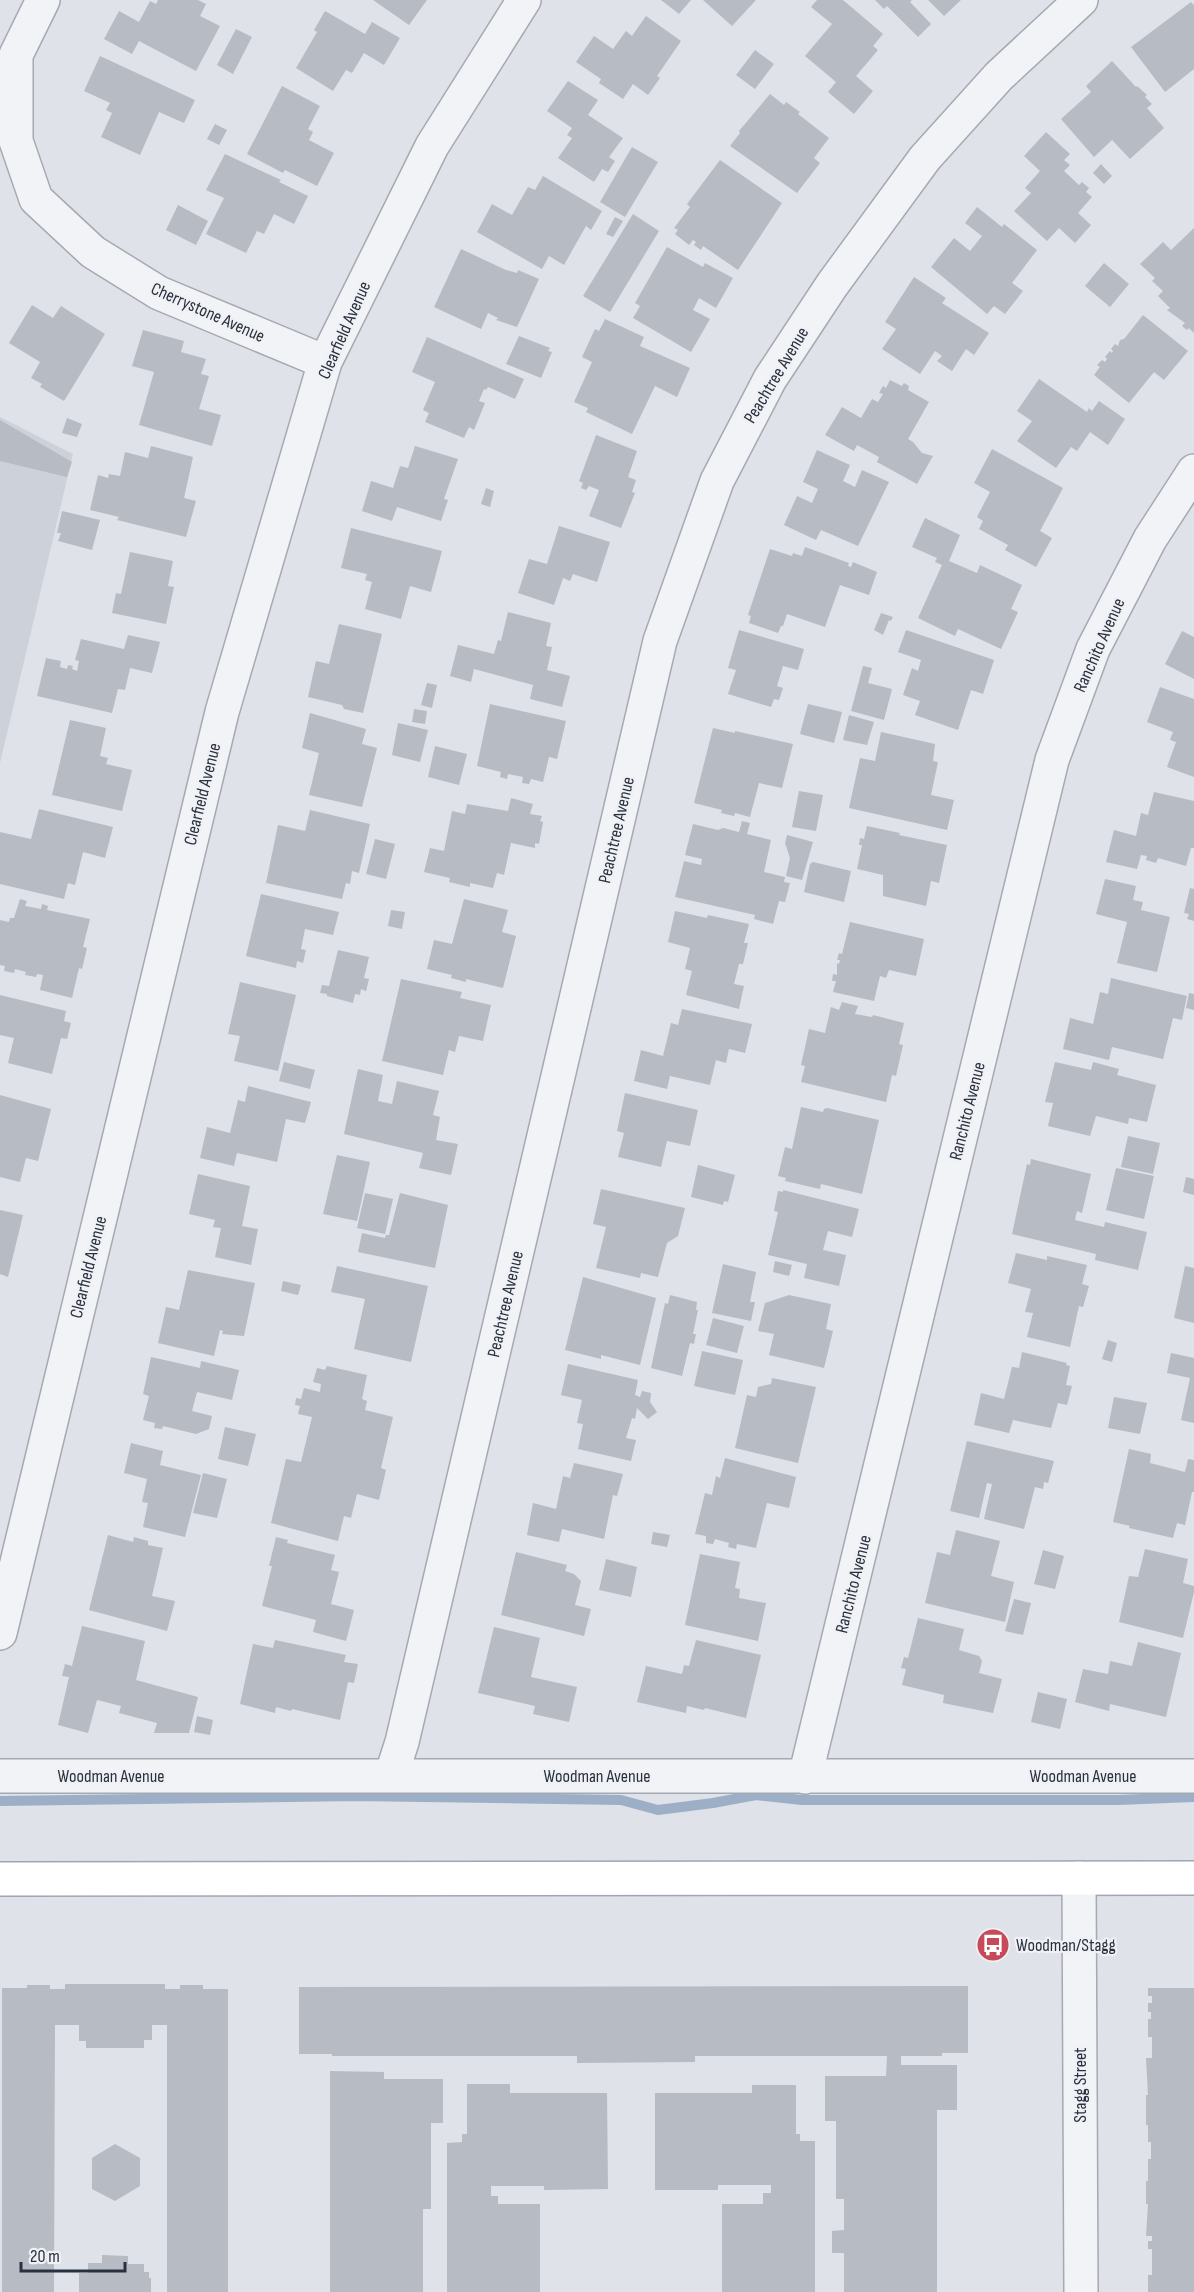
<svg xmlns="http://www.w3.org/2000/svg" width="1194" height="2292" font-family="'Sofia Sans Condensed',sans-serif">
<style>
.built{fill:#cdd1d9}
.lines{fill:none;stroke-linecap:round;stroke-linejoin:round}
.stream{stroke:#9cafc6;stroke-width:10}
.building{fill:#b7bbc4}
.minor-casing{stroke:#a5a9b2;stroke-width:36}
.primary-casing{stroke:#9fa6b3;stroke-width:36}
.minor{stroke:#f2f3f6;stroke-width:33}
.primary{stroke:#fff;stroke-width:33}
.labels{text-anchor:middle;stroke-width:4.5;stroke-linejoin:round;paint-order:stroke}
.street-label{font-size:18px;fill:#29303e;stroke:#eff1f5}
.poi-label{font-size:18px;fill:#29303e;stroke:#eff1f5;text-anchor:start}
</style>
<rect width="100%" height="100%" fill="#dfe2e8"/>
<path class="built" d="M0 417 73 454 0 763Z"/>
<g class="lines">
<path class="stream" d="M0 1801 356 1796 621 1800 658 1810 713 1803 756 1795 802 1800H1118L1194 1797"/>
</g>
<path class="building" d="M158 0H198L206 4 200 16 220 26 196 71 139 41 132 54 104 39 119 11 139 22 150 1 156 4Z
M373 0H427L409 25Z
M661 0H691L679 14Z
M703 0H756L732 26Z
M817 0H843L883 34 873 46 878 50 856 76 873 91 854 114 828 92 836 82 805 56 832 24 811 7Z
M875 0H912L910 2 931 24 918 37 887 6 884 9Z
M928 0H961L944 16Z
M1191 2 1194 5V69L1165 92 1131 47Z
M325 11 365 34 372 22 400 38 384 65 364 53 352 73 346 70 333 91 296 68 317 32 314 30Z
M646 16 681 41 657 76 660 78 648 95 633 84 623 99 599 83 601 79 576 62 594 36 613 49 626 31 632 36Z
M236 29 252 37 233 74 217 65Z
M755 50 774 64 755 89 736 75Z
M100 56 195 100 184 123 159 112 140 155 101 137 112 113 106 110 110 103 84 91Z
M1112 61 1136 87 1137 86 1147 95 1145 97 1152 104 1147 108 1164 128 1130 159 1112 140 1094 157 1061 119 1091 92 1086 86Z
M568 81 598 100 588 115 623 138 609 157 615 161 608 172 602 169 594 182 558 158 572 138 567 135 572 128 547 111Z
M282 86 320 106 308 129 313 132 309 140 334 153 317 186 285 170 283 173 247 154Z
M770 94 784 105 786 102 800 112 798 114 829 138 814 158 820 163 797 193 730 146 740 133 739 131Z
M215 124 227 130 219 145 207 139Z
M1046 132 1070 154 1064 160 1070 165 1064 171 1079 185 1082 182 1089 188 1086 192 1092 197 1078 213 1091 225 1075 243 1059 228 1047 241 1014 211 1031 193 1025 188 1040 171 1024 156Z
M632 147 658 162 625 217 600 202Z
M225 154 281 180 279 182 308 196 294 224 274 214 264 234 257 231 246 253 206 234 224 198 206 190Z
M720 160 782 203 738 270 703 246 701 250 694 245 696 242 693 240 689 245 675 234 678 230 674 228 690 207 687 204Z
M1101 164 1112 176 1104 184 1093 173Z
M543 176 602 211 591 230 586 226 564 265 549 256 542 269 477 232 492 204 512 215 528 187 535 190Z
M178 205 208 221 196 245 166 230Z
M977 207 1002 227 1004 224 1037 250 1012 283 1023 291 1005 314 994 306 987 314 931 267 954 238 970 251 982 236 965 223Z
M633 214 659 231 610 312 583 296Z
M615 217 623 221 613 237 606 234Z
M1194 228V333L1189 328 1187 330 1182 326 1185 323 1167 310 1170 308 1158 296 1163 291 1152 281 1155 278 1140 264 1163 242 1171 250Z
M667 247 703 267 705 263 733 278 716 308 699 298 693 310 710 319 691 352 633 318 640 306 635 303Z
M461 249 506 270 517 273 518 270 539 279 517 327 496 320 498 318 488 313 481 329 434 307Z
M1104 263 1129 284 1110 307 1085 286Z
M914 277 946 298 942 303 989 333 974 355 966 349 952 371 937 361 942 356 935 351 920 374 882 349 896 329 885 322Z
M32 305 53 318 61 306 105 334 64 401 40 387 42 384 31 378 40 362 9 343Z
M1143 315 1188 351 1164 380 1154 372 1129 403 1094 375 1100 367 1097 365 1102 360 1105 362 1107 359 1105 357 1110 351 1112 353 1113 351 1111 349 1115 344 1118 346 1120 340 1124 339Z
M605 319 644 337 640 346 690 368 677 397 655 386 632 434 586 412 588 408 574 402 592 362 582 357 595 329 599 331Z
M143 330 184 341 181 352 206 359 201 374 209 376 199 409 221 415 212 446 139 425 154 372 132 366Z
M519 336 550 348 548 351 552 352 541 378 506 364Z
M427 337 524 379 515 399 488 387 486 390 484 389 479 401 485 403 474 430 469 427 464 438 425 422 429 413 423 410 435 382 412 372Z
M1039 379 1087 412 1089 408 1092 411 1099 401 1125 419 1108 445 1090 432 1077 451 1071 447 1056 468 1017 441 1032 421 1017 411Z
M890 380 902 386 904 383 909 386 908 390 929 402 908 439 913 442 922 453 933 456 917 484 877 462 879 457 857 445 854 451 825 435 842 407 861 418 872 399 878 402 883 394 879 393 883 386 886 388Z
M67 418 82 424 77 437 62 433Z
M0 420 72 462 67 477 0 461Z
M596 435 637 451 628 477 636 480 632 492 635 493 621 528 589 516 599 490 589 486 586 490 581 488 583 483 579 481Z
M151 446 193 457 184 498 196 501 186 537 117 520 119 517 90 510 98 475 108 478 109 474 120 476 125 452 148 458Z
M415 446 458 459 444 499 448 500 441 521 397 507 392 521 362 511 371 481 393 488 400 466 408 468Z
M992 449 1063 488 1040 531 1052 538 1036 567 1005 550 1008 545 979 529 983 521 977 517 990 492 974 483Z
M817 450 850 465 843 481 855 487 862 470 889 482 858 546 821 530 816 540 784 525 797 496 812 503 818 489 803 482Z
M486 488 494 491 490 507 481 504Z
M62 511 100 520 92 550 58 541 61 533H57Z
M925 518 960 535 949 561 977 573 980 565 1022 585 1011 609 1018 612 1001 649 958 629 955 636 918 618 942 565 935 562 937 558 912 547Z
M559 526 610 542 597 582 573 574 570 581 563 578 554 605 518 593 529 559 547 564Z
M351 528 442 551 431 592 410 586 401 619 365 609 372 582 365 580 367 574 341 568Z
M805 547 849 563 848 566 851 567 853 562 877 572 869 595 840 585 825 627 787 614 783 626H781L778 633 749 623 751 616 748 615 770 549 792 556 793 553 802 556Z
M130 552 173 561 168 586 174 587 166 624 112 613 116 593 121 594Z
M508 612 551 623 546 646 552 647 547 670 570 676 562 707 530 699 533 685 489 673 474 669 471 682 450 676 458 645 494 654 498 640 501 641Z
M881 613 893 617 891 621 889 620 883 635 874 630Z
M339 624 382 634 363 713 344 709 342 705 308 697 316 661 329 664Z
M739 630 804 649 798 670 783 666 777 686 783 688 779 700 774 699 771 707 728 694 736 670 728 668Z
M906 630 994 660 983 694 971 690 958 730 915 715 920 701 903 695 912 668 918 671 921 660 898 652Z
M1182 631 1194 637V679L1165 664Z
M128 635 160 642 152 673 130 668 125 690 118 689 112 713 37 696 46 658 61 661 60 667 67 669 68 665 73 666 72 669 77 671 79 661 75 660 81 639 124 649Z
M863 666 872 668 868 683 892 689 884 720 851 711Z
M427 683 437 685 432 708 421 705Z
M1160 687 1194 699V777L1167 767 1176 742 1170 740 1173 732 1147 722Z
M490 704 566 721 557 759 549 757 543 782 531 779 529 784 522 783 523 777 508 774 507 779 500 777 501 772 477 766Z
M808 704 842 712 834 743 800 734Z
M414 709 427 711 425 724 412 722Z
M310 713 366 729 362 744 377 748 362 807 309 795 319 753 302 748Z
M849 715 874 722 867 745 843 740Z
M70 720 106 728 100 756 108 758 106 764 132 770 122 811 52 795Z
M398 723 428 730 420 762 392 755Z
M713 728 735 733V731L793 744 782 788 759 783 750 817 735 813 734 816 721 813 722 810 694 803Z
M881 732 935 744 933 761 938 762 931 795 954 800 947 830 849 808 860 758 875 761Z
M435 746 467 754 459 785 428 777Z
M799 791 823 795 816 831 792 827Z
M1154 792 1194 801V848H1191L1186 866 1158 858 1156 863 1146 860 1147 856 1141 855 1137 869 1106 862 1114 830 1136 836 1141 813 1148 815Z
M511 798 533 804 530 814 542 816 540 821 543 822 539 844 535 843V848L511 843 504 875 497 873 493 888 470 883V887L449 882 450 878 424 872 430 848 444 851 452 811 465 814 467 804 508 811Z
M39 809 113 827 105 858 83 852 75 885 68 883 64 899 0 884V832L31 839Z
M310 810 370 824 359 873 352 871 350 884 346 883 342 899 266 883 278 825 305 831Z
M742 821 750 823 747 834 771 840 764 872 785 877 784 882 790 883 785 902 779 901 773 924 754 919 755 915 675 897 684 861 701 865 702 859 685 855 693 824 718 830 723 828 739 832Z
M867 826 900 833 899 835 947 845 939 883 931 881 926 906 883 896V875L857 869 862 845H859L860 838 864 839Z
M787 835 813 842 802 880 786 876 790 858 785 843Z
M375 839 395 844 386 879 366 874Z
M813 862 851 871 844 902 804 892 810 864Z
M1105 879 1136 886 1133 900 1143 902 1141 910 1170 917 1157 972 1117 963 1127 922 1096 914Z
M1190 888 1194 889V921L1187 919 1189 914 1184 913Z
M261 894 339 912 333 935 305 929 301 949 306 950 303 963 297 961 296 968 246 956Z
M20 899 27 901 25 906 41 909 42 904 48 906 47 910 90 919 83 947 87 948 82 969 79 968 72 998 40 990 43 975 37 974 36 977 25 975 26 972 15 969 14 973 4 971 5 966 0 965V920L9 922 10 918H14Z
M464 899 508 910 502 932 516 936 503 988 466 979V982L451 978 452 975 427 969 434 940 452 944Z
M391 910 405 912 402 929 388 926Z
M675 911 707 918 708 915 749 924 744 943H748L743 964H739L734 984 744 986 739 1009 686 995 692 971 685 969 690 948 668 942Z
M850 922 924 939 916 976 889 970 886 978 880 976 874 1001 833 992 836 981H832L833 974 837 975V963L839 964 840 960H837L839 953 842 954Z
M338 950 369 957 364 978 369 979 366 991 361 989 360 995 355 994 353 1003 327 996V994L320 993 322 985 329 986Z
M1111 978 1187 996 1182 1020 1173 1018 1163 1059 1112 1047 1109 1060 1063 1049 1070 1018 1093 1024 1100 992 1108 994Z
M401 979 462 992 460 998 491 1005 483 1041 459 1036 455 1052 449 1050 443 1075 382 1061Z
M240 982 296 995 278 1071 234 1061 240 1036 228 1034Z
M1189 993 1194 994V1010L1186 1008Z
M0 995 66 1011 64 1021 71 1023 67 1039 61 1038 52 1074 8 1063 14 1038 0 1035Z
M842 1002 858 1006 855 1014 872 1017 873 1015 904 1023 899 1044 903 1045 896 1076 892 1075 886 1102 801 1082 805 1066 801 1065 809 1029 825 1033 831 1007 839 1010Z
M682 1009 752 1024 745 1053 729 1049 726 1063 716 1060 710 1085 670 1076 667 1089 634 1081 641 1050 663 1056 671 1023 678 1025Z
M284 1062 315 1070 310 1089 279 1081Z
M1055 1062 1091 1070 1093 1062 1119 1069 1117 1075 1156 1085 1147 1122 1129 1118 1128 1124 1096 1116 1090 1136 1048 1126 1053 1103 1045 1102Z
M358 1069 383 1075 378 1101 392 1104 397 1081 439 1091 433 1115 440 1117 436 1140 458 1144 451 1175 419 1168 423 1153 344 1134Z
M248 1086 311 1102 305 1123 286 1119 277 1162 237 1153 234 1166 200 1158 207 1127 230 1133 238 1100 245 1102Z
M625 1093 698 1110 690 1146 667 1141 661 1167 618 1157 624 1133 617 1131Z
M0 1095 51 1109 38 1161 26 1158 20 1182 0 1177Z
M801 1107 823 1112 824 1109 827 1108 879 1120 862 1194 821 1184 820 1189 785 1181 786 1178 778 1176 785 1147 792 1149Z
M1128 1136 1160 1143 1153 1174 1121 1167Z
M337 1155 370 1162 357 1221 323 1214Z
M1031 1159 1091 1174 1082 1213 1077 1211 1075 1220 1104 1227 1105 1222 1147 1232 1138 1270 1095 1260 1096 1254 1012 1234 1027 1164 1030 1165Z
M698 1165 735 1175 728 1202 724 1201 723 1205 691 1197Z
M1116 1168 1154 1176 1144 1219 1106 1210Z
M198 1174 250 1186 242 1226 258 1229 251 1265 215 1257 221 1228 213 1227 215 1220 189 1214Z
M1186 1177 1194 1179V1195L1183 1192Z
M601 1189 685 1208 678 1236 667 1243 658 1277 641 1273 640 1278 596 1268 606 1227 593 1224Z
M783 1190 859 1209 852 1237 828 1231 823 1250 846 1255 839 1286 804 1278 807 1264 768 1255 778 1212 774 1211 778 1191 783 1192Z
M365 1193 393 1199 385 1234 357 1228Z
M400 1193 448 1205 435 1268 358 1252 362 1233 385 1238 386 1235H389Z
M0 1210 23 1215 8 1277 0 1274Z
M1016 1253 1047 1260V1256L1087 1265 1082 1284 1089 1286 1083 1307 1079 1306 1070 1347 1027 1337 1033 1313 1025 1312 1031 1289 1008 1283Z
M775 1261 792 1265 789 1276 773 1272Z
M723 1264 756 1272 750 1302H755L751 1321 712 1313Z
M337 1266 428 1286 411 1362 354 1349 365 1299 331 1292Z
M1185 1266 1194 1268V1323L1174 1318Z
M188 1270 255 1283 244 1336 222 1334 223 1331 220 1330 214 1356 158 1343 166 1307 179 1310Z
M583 1277 656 1298 640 1365 601 1355V1359L565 1350Z
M283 1281 301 1285 298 1295 281 1291Z
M670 1295 697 1302 696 1310H698L693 1334H696L694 1344 690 1343 682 1376 651 1368 665 1303 668 1304Z
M789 1295 831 1304 826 1329 833 1331 824 1368 769 1355 774 1334 758 1331 765 1303Z
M713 1318 744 1326 737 1353 706 1345Z
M1108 1340 1117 1343 1112 1362 1102 1359Z
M702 1351 743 1360 735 1395 694 1386Z
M1022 1352 1067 1363 1066 1365 1070 1366 1066 1385 1072 1386 1067 1405 1058 1403 1051 1428 1013 1420 1009 1433 974 1425 981 1393 1004 1399 1012 1367 1019 1368Z
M1171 1353 1194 1358V1423L1181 1420 1190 1378 1167 1373Z
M151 1357 200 1368 201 1361 239 1370 232 1400 197 1392 192 1411 212 1416 209 1429 196 1434 163 1426 162 1429 154 1428 155 1423 143 1420 149 1396 143 1394Z
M568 1364 638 1380 635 1395 640 1397 642 1391 651 1393 650 1402 657 1412 648 1419 637 1408 635 1419 632 1418 626 1438 636 1440 631 1461 578 1449 583 1424 577 1423 582 1400 561 1395Z
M327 1366 367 1375 362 1399 367 1401 365 1410 393 1417 381 1468 386 1470 379 1500 357 1494 351 1518 344 1516 338 1541 271 1523 286 1459 301 1462 312 1417 298 1414 300 1406 295 1405 296 1398 301 1399 304 1388 320 1392 321 1384 313 1382 317 1368 325 1370Z
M772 1378 816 1387 798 1463 735 1448 747 1395 756 1397 758 1387 771 1384Z
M1114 1397 1147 1403 1140 1434 1108 1428Z
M225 1427 256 1434 248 1466 218 1459Z
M967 1441 1054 1461 1048 1483 1044 1482 1043 1489 1035 1487 1024 1529 984 1519 992 1484 987 1483 979 1518 950 1511Z
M131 1443 163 1451 160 1465 201 1475 185 1537 143 1527 148 1503 142 1502 147 1479 124 1473Z
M1129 1449 1151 1454 1150 1463 1185 1472 1188 1459 1194 1460V1492H1192L1185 1525 1177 1523 1173 1538 1129 1528 1130 1526 1113 1522Z
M725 1458 796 1477 789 1508 767 1503 756 1548 737 1544 736 1549 728 1547 729 1543 715 1539 713 1544 706 1543V1536L695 1534 705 1493 712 1495 716 1476 720 1478Z
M574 1463 623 1474 617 1496 613 1495 604 1539 562 1529 559 1542 527 1535 533 1503 556 1509 563 1476 570 1478Z
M203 1473 227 1479 217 1518 193 1513Z
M956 1530 1000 1541 991 1576 1014 1582 1005 1622 925 1603 937 1552 950 1555Z
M653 1532 670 1535 667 1547 651 1544Z
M108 1535 133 1542 134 1537 148 1541V1545L163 1548 152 1596 175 1601 167 1631 89 1610Z
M276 1537 288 1540 287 1543 335 1555 331 1570 339 1572 331 1604 354 1610 346 1641 313 1632 316 1620 262 1606 272 1566H269Z
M1145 1549 1188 1559 1183 1583 1194 1586V1592L1183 1638 1119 1622 1129 1576 1138 1577Z
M1043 1550 1064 1556 1055 1589 1034 1584Z
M516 1552 567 1565 565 1571 574 1574 581 1581 575 1605 591 1609 584 1636 501 1615Z
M700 1554 740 1562 735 1588 740 1589 739 1598 766 1603 758 1641 685 1625Z
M606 1559 637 1567 631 1597 599 1590Z
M1014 1599 1031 1603 1023 1635 1005 1631Z
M918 1618 964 1629 959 1650 979 1656 982 1661 979 1673 1002 1679 993 1713 943 1703 944 1695 902 1685 906 1669 901 1668 904 1657 908 1658Z
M82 1626 145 1641 136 1680 198 1697 189 1733H154L157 1723 119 1713 121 1706 97 1700 88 1733 58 1725 69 1677 62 1676 65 1664 72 1666Z
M494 1627 540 1638 531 1677 577 1687 569 1722 533 1714 535 1706 478 1693Z
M275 1640 346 1655 344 1662 358 1664 354 1683 348 1682 340 1720 292 1709 291 1711 276 1707 275 1713 240 1704 253 1644 273 1648Z
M696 1640 761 1655 746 1718 705 1708 704 1710 687 1706 686 1713 637 1702 646 1666 682 1674 684 1665 689 1666Z
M1138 1642 1181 1653 1166 1717 1110 1704 1109 1711 1075 1702 1083 1669 1108 1674 1110 1661 1132 1666Z
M1038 1692 1067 1699 1060 1729 1031 1722Z
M197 1716 213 1720 210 1735 194 1732Z
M65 1984H165V1989H180V1985H203V1989H228V2292H167V2025H152V2040H144V2048H86V2041H79V2025H55L54 2292H2V1988H27V1985H50V1989H65Z
M968 1986V2053H942V2056H901V2065H957V2110H937V2292H844V2253H832V2231L844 2230V2199H836V2121H825V2076H886L887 2056H695V2062L577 2063V2056H332V2054H299V1987Z
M1148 1988H1194V2292H1148V2275H1152V2249H1148V2241H1152V2236H1146L1148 2204H1146V2181H1148V2159H1151V2142H1148V2125H1146V2095H1148L1146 2058H1152V2037H1148V2019H1151V2012H1148V2003H1152V1996H1148Z
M330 2071 384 2072V2079H443V2123H431V2209H423V2292H330Z
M467 2084H510V2093H607L608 2189 544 2190V2186H491V2196H498V2204H540V2292H447V2143L462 2142V2134H467Z
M752 2085H796V2134H800V2141H815V2292H722V2204H763V2193H771V2185H718V2190H655V2093H752Z
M115 2144 140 2158V2186L115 2201 92 2189V2158Z
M102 2255 128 2256V2264H144V2272H149V2278H151V2292H79V2273H88V2263H102Z"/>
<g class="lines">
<g class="minor-casing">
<path id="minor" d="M43 0 16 55V141L36 199 93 252 159 293 325 362
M0 1633 222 712 325 362 432 146 524 0
M0 1776H1194
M391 1776 402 1742 660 641 717 481 770 379 832 285 925 158 999 76 1081 0
M805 1777 1052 760 1093 649 1150 539 1194 471
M1079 1878 1081 2292"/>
</g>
<g class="primary-casing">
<path id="primary" d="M0 1879 1194 1878"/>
</g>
<use href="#minor" class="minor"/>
<use href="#primary" class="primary"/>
</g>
<defs>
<g id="bus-disc" transform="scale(1.725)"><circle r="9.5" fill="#c64a58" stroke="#eff1f5"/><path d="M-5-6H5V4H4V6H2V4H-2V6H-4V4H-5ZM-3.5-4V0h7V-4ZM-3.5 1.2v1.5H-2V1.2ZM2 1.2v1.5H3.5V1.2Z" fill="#fff"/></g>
</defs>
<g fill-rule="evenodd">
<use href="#bus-disc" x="993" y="1945"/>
</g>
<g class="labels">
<g class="street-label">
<text transform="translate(208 312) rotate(24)" y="6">Cherrystone Avenue</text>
<text transform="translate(344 330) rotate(-66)" y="6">Clearfield Avenue</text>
<text transform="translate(776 375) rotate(-59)" y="6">Peachtree Avenue</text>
<text transform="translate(1099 645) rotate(-66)" y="6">Ranchito Avenue</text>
<text transform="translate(202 794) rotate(-76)" y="6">Clearfield Avenue</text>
<text transform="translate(616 830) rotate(-77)" y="6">Peachtree Avenue</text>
<text transform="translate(967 1111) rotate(-76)" y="6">Ranchito Avenue</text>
<text transform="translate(88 1267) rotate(-76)" y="6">Clearfield Avenue</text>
<text transform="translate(505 1304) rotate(-77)" y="6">Peachtree Avenue</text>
<text transform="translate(853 1584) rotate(-76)" y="6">Ranchito Avenue</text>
<text x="111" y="1782">Woodman Avenue</text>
<text x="597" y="1782">Woodman Avenue</text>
<text x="1083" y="1782">Woodman Avenue</text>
<text transform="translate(1080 2085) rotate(-90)" y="6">Stagg Street</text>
</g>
<g class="poi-label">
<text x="1016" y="1951">Woodman/Stagg</text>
</g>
</g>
<path d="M21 2262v9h104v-9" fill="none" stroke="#29303e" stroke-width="3"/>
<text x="30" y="2262" font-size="18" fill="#29303e" stroke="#eff1f5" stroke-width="4.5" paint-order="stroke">20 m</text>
</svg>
